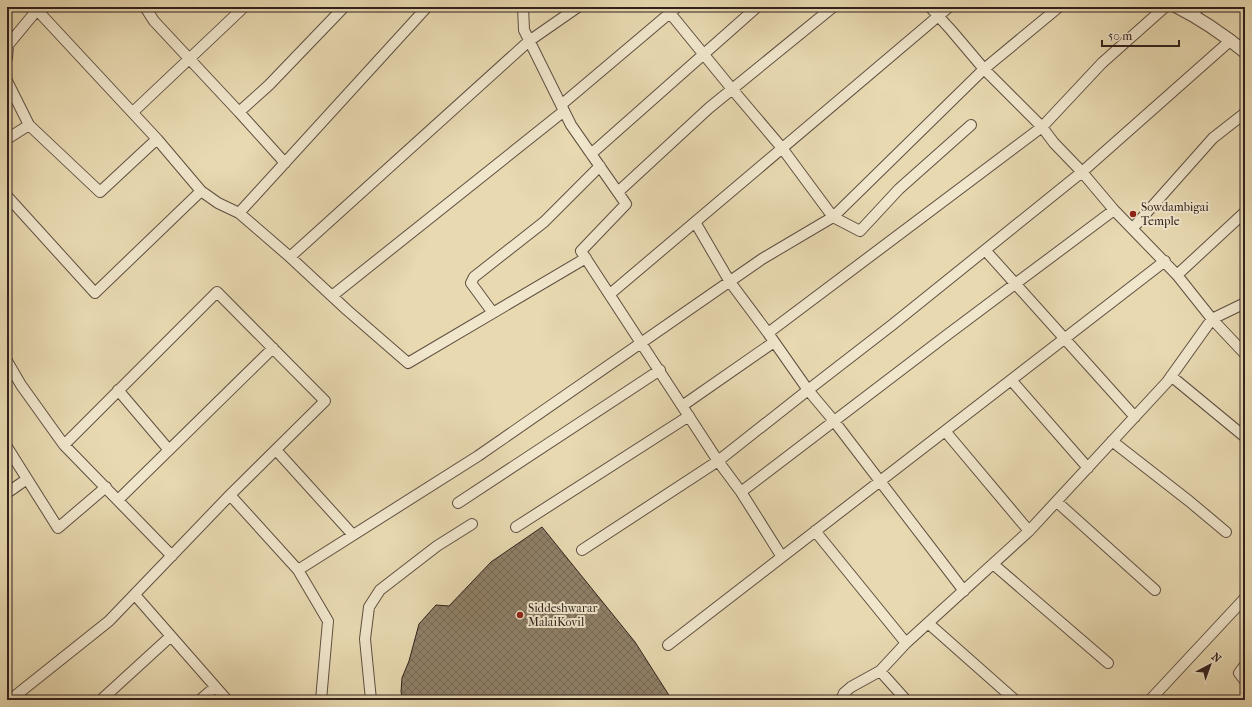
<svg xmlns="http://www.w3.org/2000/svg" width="1252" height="707" font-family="'IM FELL French Canon',serif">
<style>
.building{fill:url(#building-cross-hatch);stroke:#30211c}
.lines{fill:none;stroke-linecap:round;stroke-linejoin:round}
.minor-casing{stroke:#5e4f41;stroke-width:12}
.tertiary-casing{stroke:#5e4f41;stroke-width:14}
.minor{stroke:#f0e6cc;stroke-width:10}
.tertiary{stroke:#f0e6cc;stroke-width:12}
.poi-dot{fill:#8f2418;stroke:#f0e6cc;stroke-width:1.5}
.labels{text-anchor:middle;stroke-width:4;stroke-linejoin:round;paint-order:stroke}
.poi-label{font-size:12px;fill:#30211c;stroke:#f0e6cc;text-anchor:start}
</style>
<defs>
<pattern id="building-cross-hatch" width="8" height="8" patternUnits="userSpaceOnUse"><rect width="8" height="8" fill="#908169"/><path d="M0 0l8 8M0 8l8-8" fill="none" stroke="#766956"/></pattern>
</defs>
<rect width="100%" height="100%" fill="#e8d9b1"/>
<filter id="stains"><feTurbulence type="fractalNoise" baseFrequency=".005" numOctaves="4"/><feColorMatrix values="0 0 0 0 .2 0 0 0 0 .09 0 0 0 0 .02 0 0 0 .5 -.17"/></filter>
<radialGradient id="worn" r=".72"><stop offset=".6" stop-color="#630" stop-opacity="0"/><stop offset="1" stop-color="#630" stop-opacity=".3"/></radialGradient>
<path class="building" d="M542 527 635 642 672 700H403L401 692 402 678 409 661 419 624 436 605 449 606 491 562Z"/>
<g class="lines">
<g class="minor-casing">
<path id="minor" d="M40 7 37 10 157 139
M145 7 154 21 239 112 269 85 344 7
M523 7 524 30 571 125 626 204 581 251 718 461 808 390 834 421 964 591
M578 7 529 41 290 257 347 310 408 363 586 258
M665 7 732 89 782 148 833 217 984 69 1059 7
M1192 14 1199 7
M7 58 8 45 37 10
M7 81 29 125
M561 105 677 7
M133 112 244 7
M239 112 285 163
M7 139 29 125 100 192 157 139 201 191
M591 154 757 7
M618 192 709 108 833 7
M7 196 95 293 201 191 218 203 239 213 290 257
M239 213 427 7
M695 222 730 282 768 333 1042 127 1102 63 1165 7
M1133 228 1213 138 1245 113
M985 250 1135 417
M1177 275 1245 212
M610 294 949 7
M332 296 564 111
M1245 303 1212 319 1245 354
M493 313 471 283 474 277 544 222 600 166
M768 333 808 390 892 325 1082 172 1231 40
M7 361 21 385 64 445 172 556
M1171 376 1245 437
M1011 380 1088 468
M118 390 169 450
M682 406 774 342
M945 431 1029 531
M1112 441 1189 501 1226 532
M64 445 217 292 325 401 230 495
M7 447 58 528 106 487
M276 450 353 535
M741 492 782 557
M7 493 27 479
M118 500 273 348
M1057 502 1155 590
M458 503 660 370
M516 527 689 416
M815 531 906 643
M582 550 718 461 741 492 943 338 1114 210
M993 564 1108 663
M298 570 328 621 321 700
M135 595 227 700
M928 623 1015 700
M668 645 1165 261
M1245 665 1239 673 1245 681
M880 671 906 700
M10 700 109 621 230 495 298 570 478 456 762 259 833 217 860 231 899 189 971 125
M101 700 171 636
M200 700 215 687
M371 700 365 639 369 607 380 590 437 546 472 524
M841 700 844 693 851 687 880 671 906 643 1029 531 1167 382 1212 319 1177 275 1114 210 1082 172 1054 143 1042 127 984 69 951 30 930 7
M1150 700 1245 598"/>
</g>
<g class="tertiary-casing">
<path id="tertiary" d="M1177 7C1201 19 1224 35 1245 52"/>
</g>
<use href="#minor" class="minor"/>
<use href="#tertiary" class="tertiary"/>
</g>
<g class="poi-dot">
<circle cx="1133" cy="214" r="4"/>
<circle cx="520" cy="615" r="4"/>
</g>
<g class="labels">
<g class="poi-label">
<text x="1141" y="211">Sowdambigai<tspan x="1141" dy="14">Temple</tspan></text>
<text x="528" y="612">Siddeshwarar<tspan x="528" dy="14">MalaiKovil</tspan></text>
</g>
</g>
<rect width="1252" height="707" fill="none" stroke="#e8d9b1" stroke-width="24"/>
<rect x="8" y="8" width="1236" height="691" fill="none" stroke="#30211c" stroke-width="2"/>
<rect x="12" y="12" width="1228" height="683" fill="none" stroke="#30211c"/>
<g transform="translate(1210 665) rotate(41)" stroke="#f0e6cc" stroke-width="3" paint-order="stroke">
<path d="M0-3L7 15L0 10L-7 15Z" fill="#30211c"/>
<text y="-6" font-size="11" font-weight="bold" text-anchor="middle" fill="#30211c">N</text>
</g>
<path d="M1102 40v6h77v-6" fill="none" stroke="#30211c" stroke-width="2"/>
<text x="1108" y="40" font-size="12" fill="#30211c" stroke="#f0e6cc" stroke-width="3" paint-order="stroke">50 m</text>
<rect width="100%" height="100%" filter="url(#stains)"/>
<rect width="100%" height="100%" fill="url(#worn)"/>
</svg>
